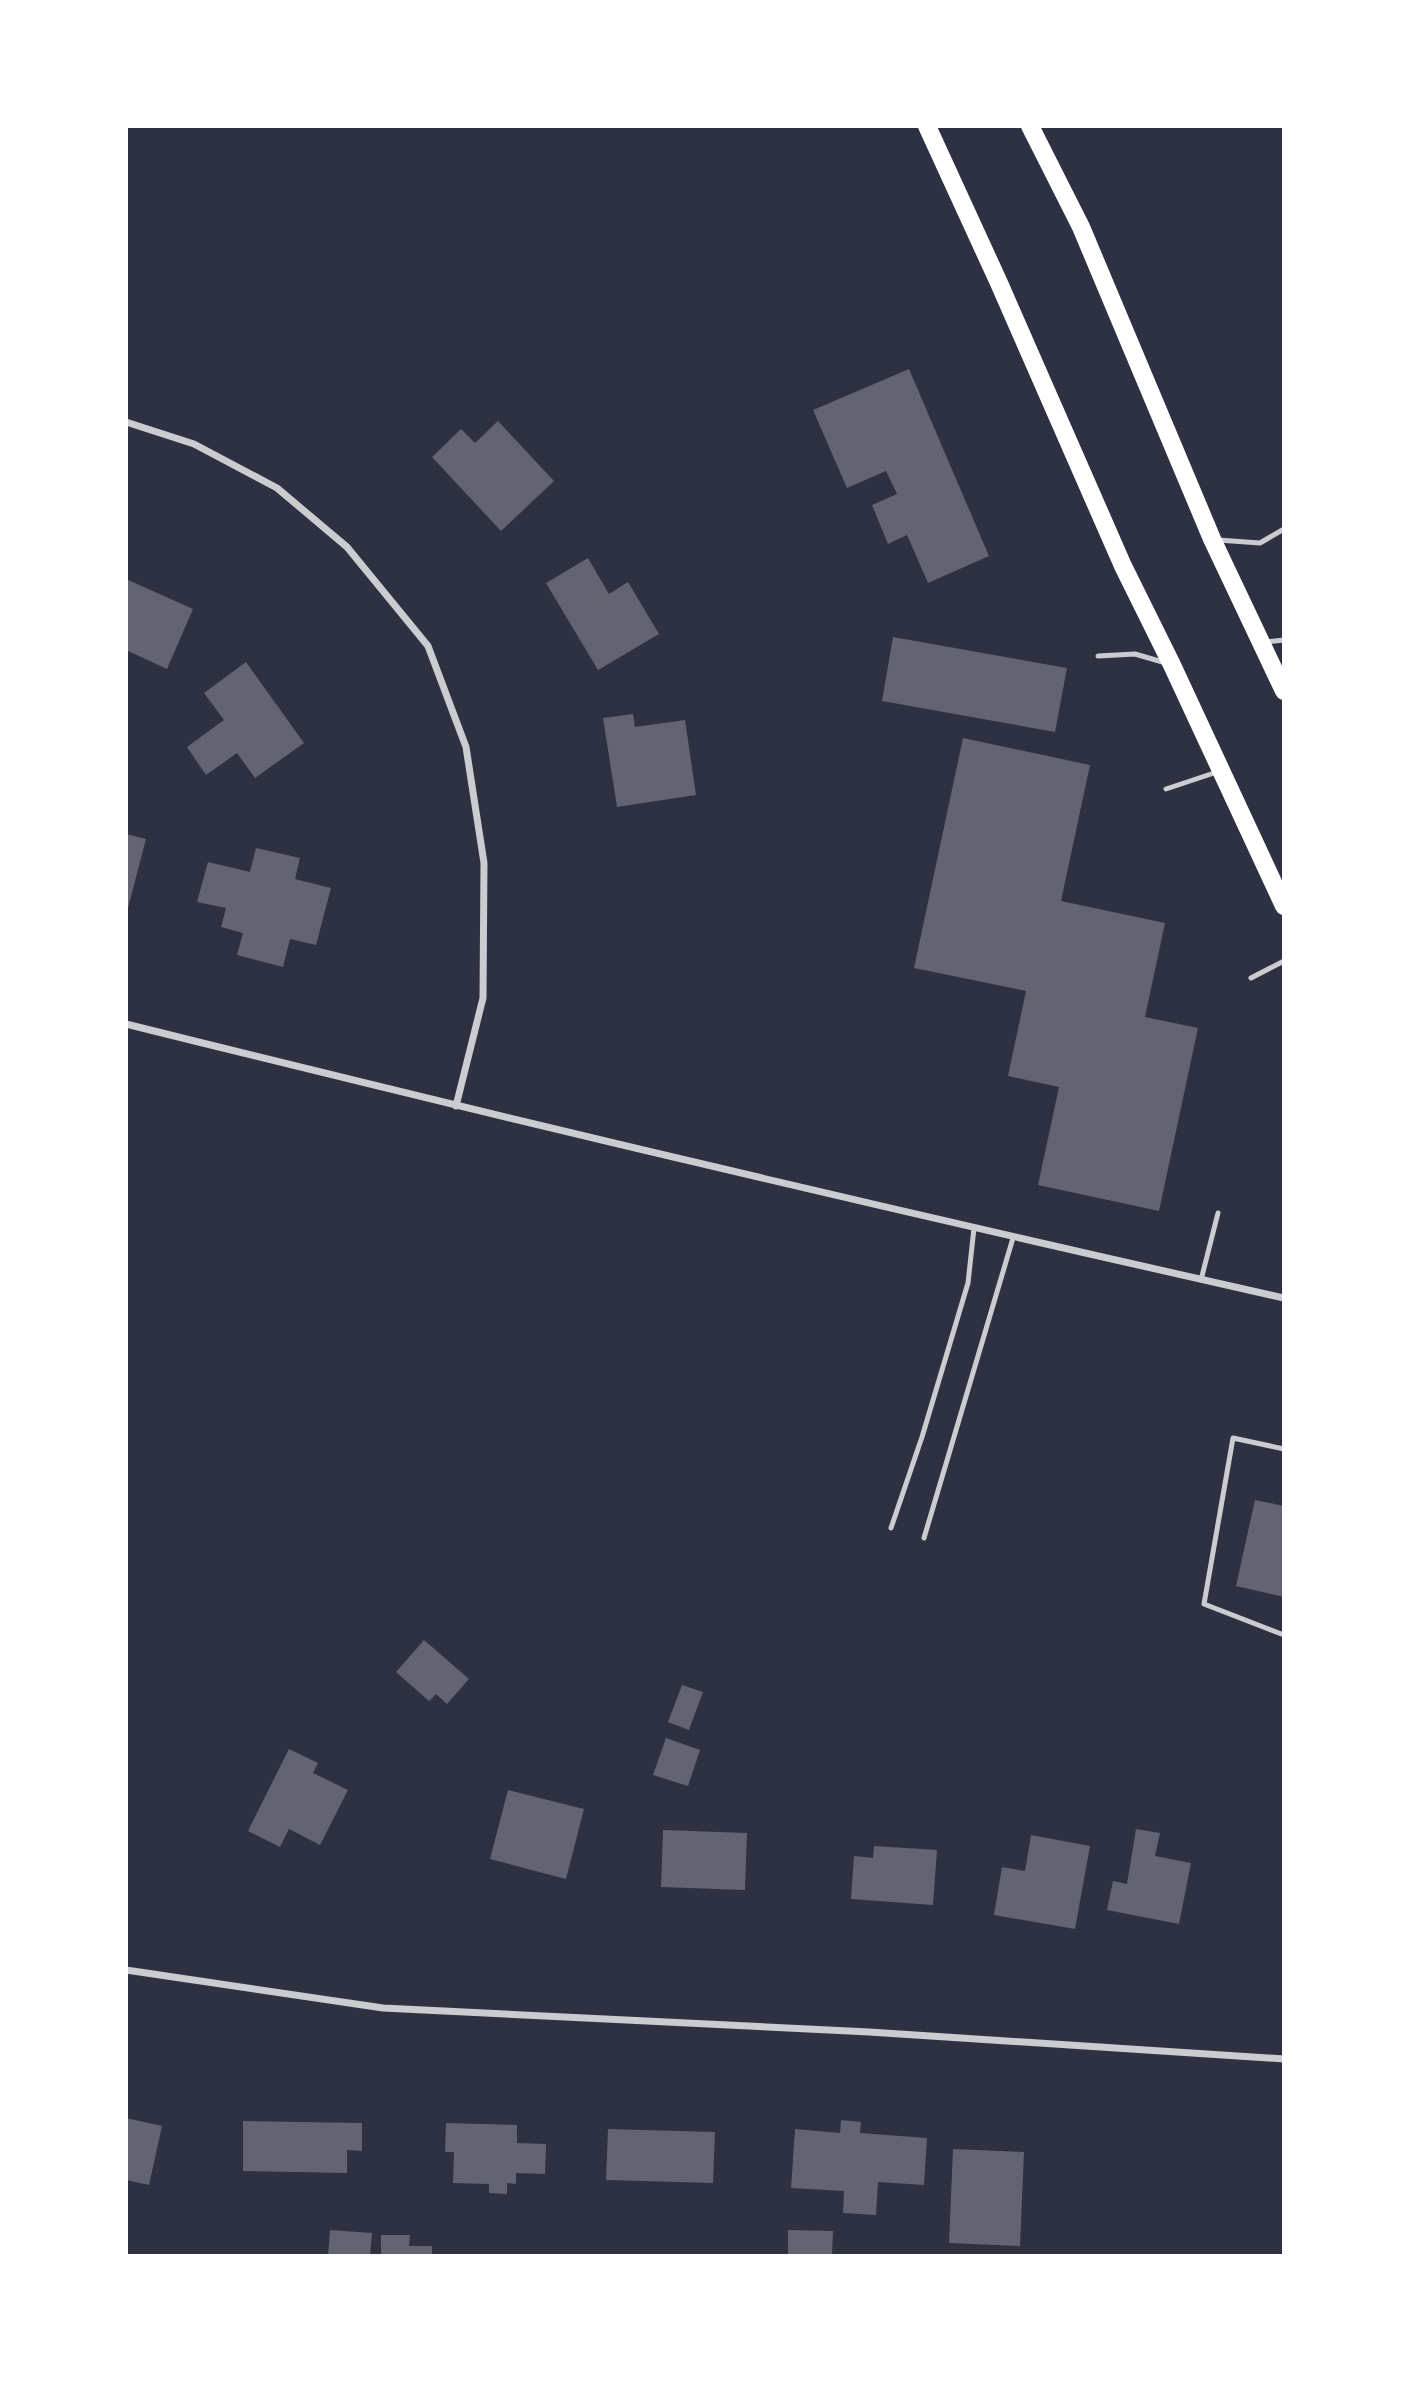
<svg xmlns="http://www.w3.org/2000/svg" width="1410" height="2382" font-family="'PT Sans Narrow',sans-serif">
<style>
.building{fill:#626471}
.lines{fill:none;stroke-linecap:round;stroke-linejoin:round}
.service{stroke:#caccd0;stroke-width:5}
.minor{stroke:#caccd0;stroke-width:7}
.primary{stroke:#fff;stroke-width:18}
</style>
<rect width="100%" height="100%" fill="#2d3142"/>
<path class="building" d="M909 369 989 556 928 583 907 535 888 544 872 505 897 494 886 471 847 488 813 410Z
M498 421 554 481 501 531 432 457 461 429 475 443Z
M588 558 609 594 628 582 659 634 598 670 546 583Z
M126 579 193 609 167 669 126 650Z
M893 637 1067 668 1055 732 882 701Z
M246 662 304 743 255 778 237 753 206 775 187 747 224 720 204 693Z
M633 714 635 727 685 720 696 795 617 807 603 718Z
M963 738 1090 765 1061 901 1165 923 1145 1017 1198 1028 1159 1211 1038 1185 1059 1087 1008 1076 1026 991 914 968Z
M126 834 146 839 128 908 126 907Z
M256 848 300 858 295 879 331 888 316 945 290 939 283 967 237 955 243 933 221 927 226 908 197 902 208 862 250 872Z
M1255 1500 1284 1506V1597L1236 1586Z
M424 1640 469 1679 447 1704 436 1694 429 1701 396 1672Z
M682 1685 703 1692 689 1730 668 1722Z
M666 1738 700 1750 688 1786 653 1775Z
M289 1749 318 1763 313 1773 348 1790 320 1845 289 1829 280 1847 248 1831Z
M508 1790 584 1809 566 1879 490 1859Z
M1136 1829 1160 1833 1155 1856 1191 1863 1179 1924 1107 1910 1113 1881 1127 1884Z
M663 1830 747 1833 745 1890 661 1887Z
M1031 1835 1090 1846 1075 1929 994 1915 1002 1867 1025 1871Z
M874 1846 937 1850 933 1905 851 1899 854 1856 873 1858Z
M126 2118 162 2126 149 2185 126 2180Z
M841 2120 861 2122 860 2133 927 2138 924 2185 878 2182 876 2215 843 2213 844 2191 791 2188 795 2129 840 2133Z
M243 2121 362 2123V2151L347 2150V2173L243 2171Z
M446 2123 517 2125V2143L546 2144 545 2174 516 2173V2184L507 2183V2194L489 2193V2184L453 2183 454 2152H445Z
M608 2129 715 2132 713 2183 606 2180Z
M953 2149 1024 2152 1020 2246 949 2243Z
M330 2230 372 2233 370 2256H328Z
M788 2230 833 2231 832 2255H788Z
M381 2235H410L409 2246H432V2256H381Z"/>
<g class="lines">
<path class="service" d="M1218 540 1260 543 1284 529
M1265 642 1284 640
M1098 656 1135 654 1166 663
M1166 789 1217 772
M1251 978 1284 961
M1201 1280 1218 1213
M1284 1449 1233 1438 1204 1604 1284 1635
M891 1528 922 1437 968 1283 974 1228
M924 1538 1013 1238"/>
<path class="minor" d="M126 422 194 444 277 488 347 547 428 646 466 747 484 863 483 998 456 1106
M126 1024C511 1120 897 1211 1284 1298
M126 1970 383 2008 869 2032 1284 2059"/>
<path class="primary" d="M927 126 999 283 1123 566 1172 665 1284 906
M1030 126 1081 227 1212 539 1284 691"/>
</g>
<rect width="1410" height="2382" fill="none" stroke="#ffffff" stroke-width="256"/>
</svg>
